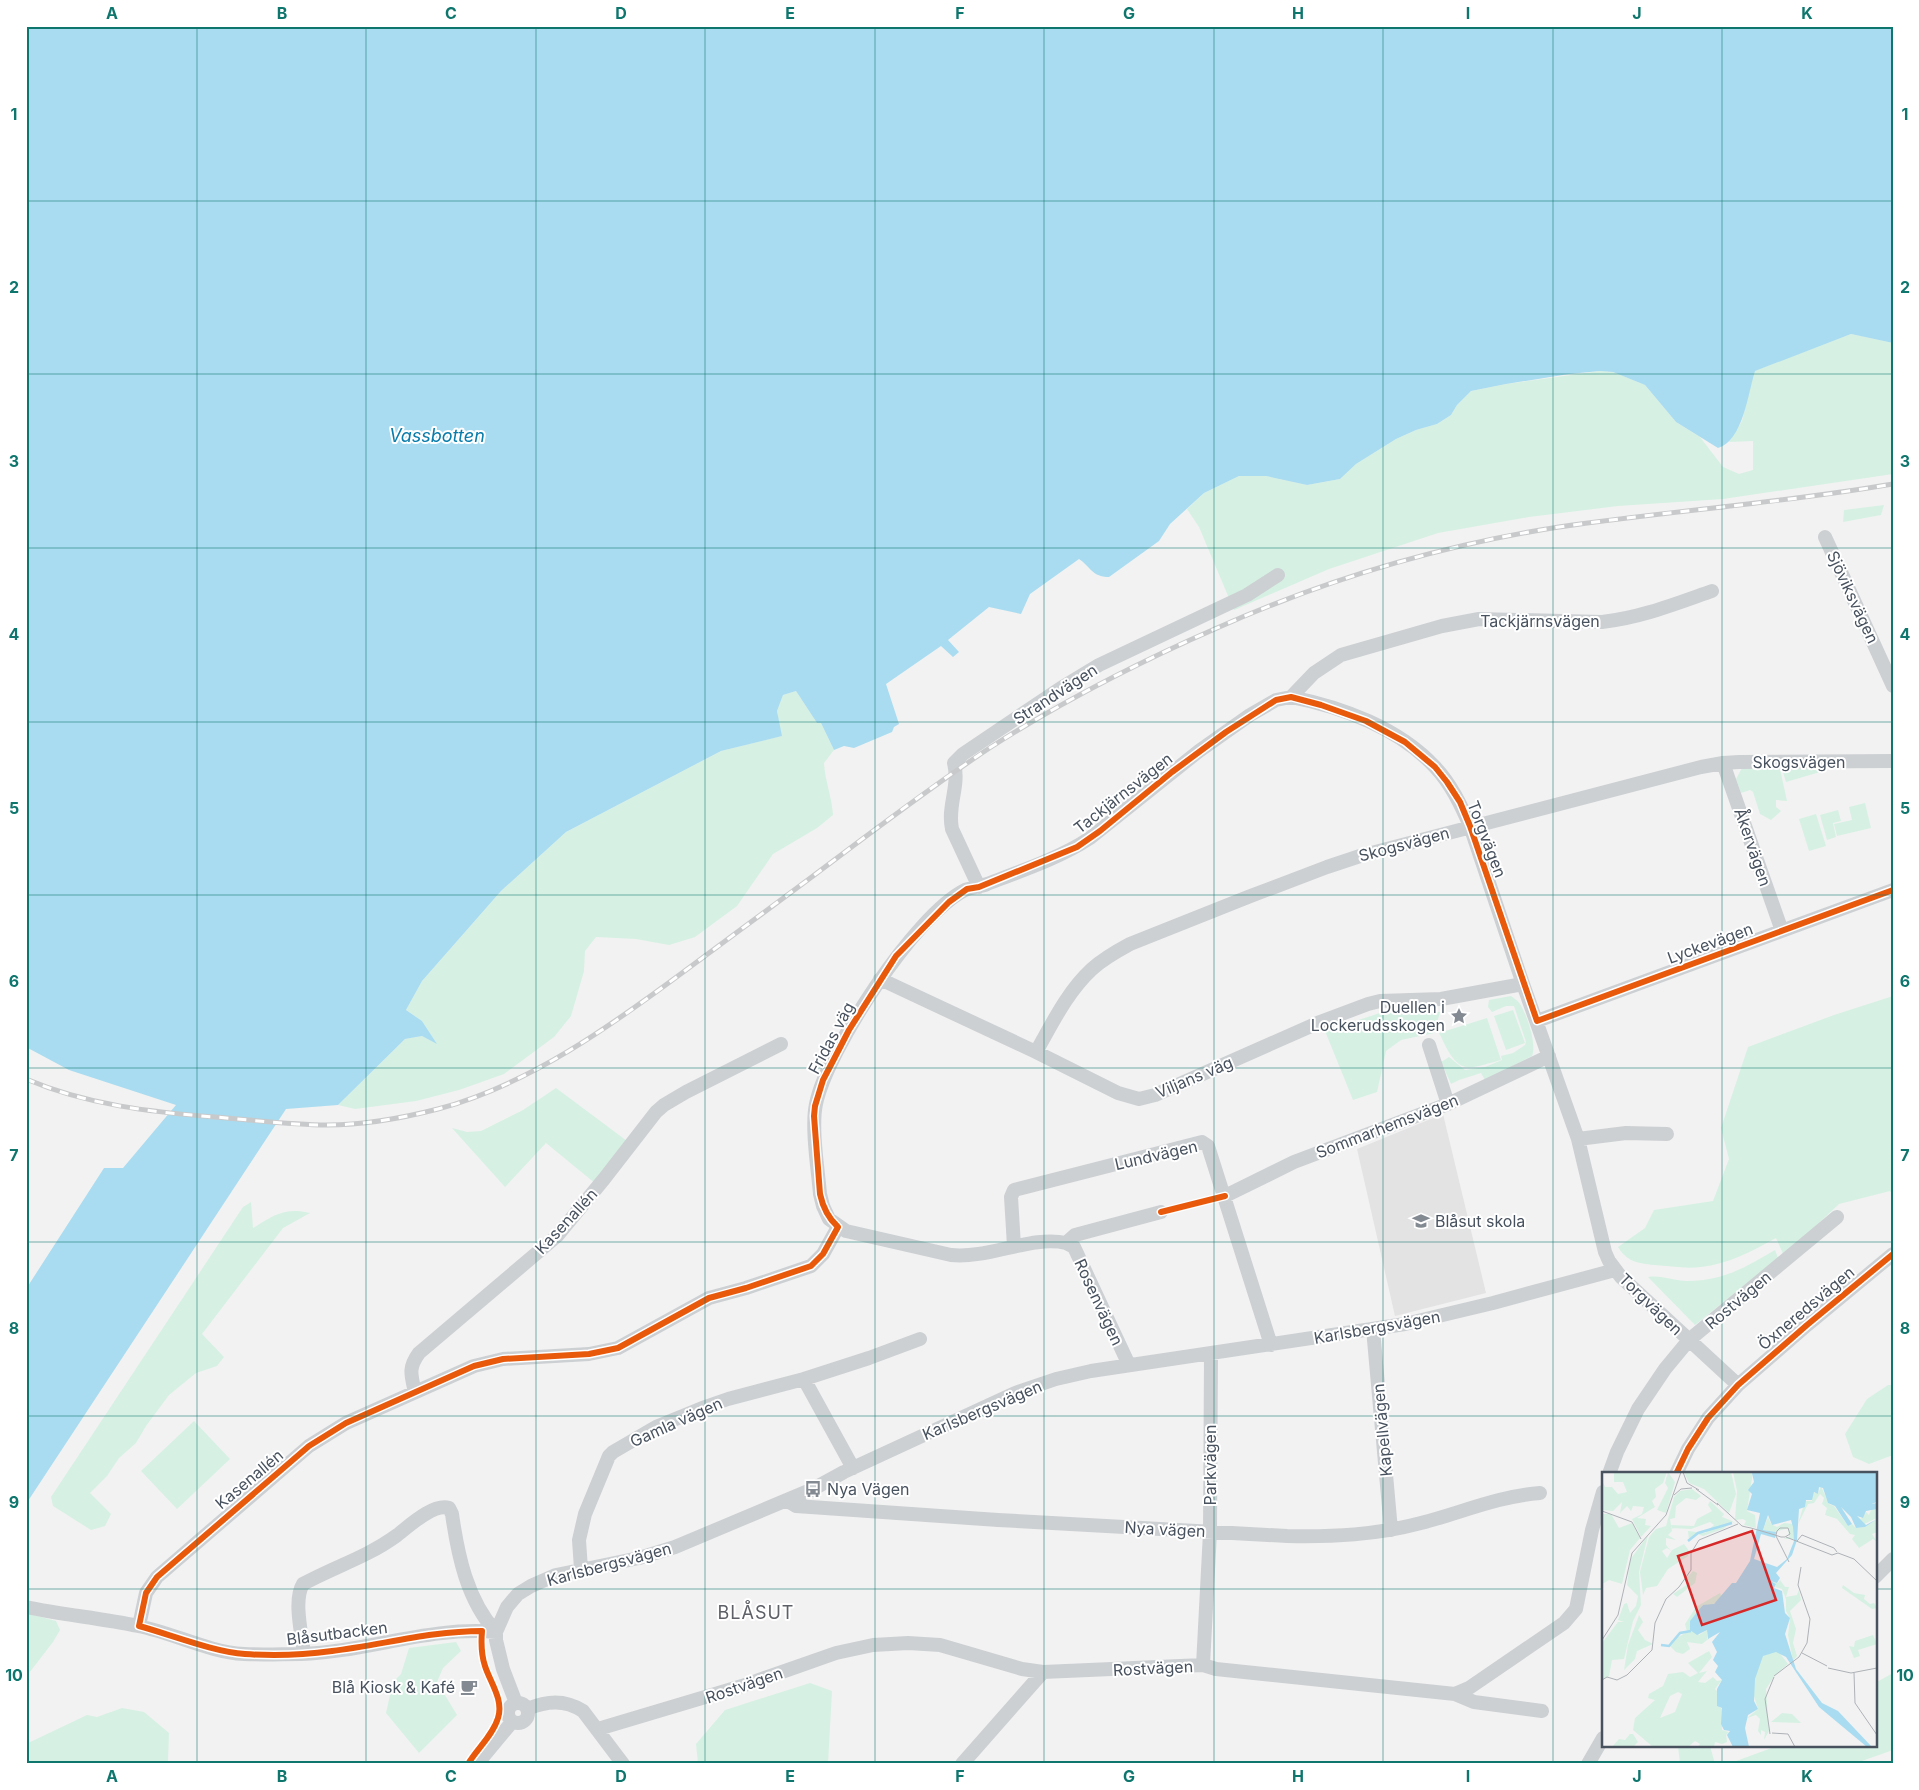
<svg xmlns="http://www.w3.org/2000/svg" width="1919" height="1790" font-family="Inter,sans-serif">
<style>
.education{fill:#e4e3e4}
.green{fill:#d6f1e3}
.water{fill:#a9dcf0}
.lines{fill:none;stroke-linecap:round;stroke-linejoin:round}
.minor{stroke:#cdd0d3;stroke-width:14}
.rail-casing{stroke:#c8c9cb;stroke-width:5}
.rail{stroke:#fff;stroke-width:3;stroke-dasharray:9;stroke-linecap:butt}
.cycleway-casing{stroke:#fff;stroke-width:9}
.cycleway{stroke:#e8590c;stroke-width:6}
.grid{fill:none;stroke:#0f766e;stroke-width:1;stroke-opacity:0.55}
.labels{text-anchor:middle;stroke-width:4;stroke-linejoin:round;paint-order:stroke}
.street-label{font-size:16px;fill:#48525f;stroke:#fff}
.poi-label{font-size:16px;fill:#48525f;stroke:#fff;text-anchor:end}
.water-label{font-size:18px;font-style:italic;fill:#087cab;stroke:#fff}
.neighbourhood-label{font-size:18px;letter-spacing:1px;fill:#5d6066;stroke:#fff}
.inset-river{fill:none;stroke:#a9dcf0;stroke-width:2.5}
.inset-road{fill:none;stroke:#aeb2b7;stroke-width:1}
.view{fill:#d62828;fill-opacity:0.15;stroke:#d62828;stroke-width:2.5}
.inset-edge{fill:none;stroke:#48525f;stroke-width:2.5}
.neatline{fill:none;stroke:#0f766e;stroke-width:2}
.grid-label{font-size:16px;text-anchor:middle;font-weight:bold;fill:#0f766e}
</style>
<rect width="100%" height="100%" fill="#f2f2f2"/>
<path class="education" d="M1443 1114 1486 1293 1395 1316 1357 1149Z"/>
<path class="green" d="M1851 334 1893 343V474L1723 499 1618 506 1529 517 1438 533 1329 569 1234 610 1199 527 1187 509 1204 493 1239 476H1266L1307 485 1340 479 1356 464 1396 439 1416 430 1437 424 1451 415 1457 405 1471 391 1506 384 1600 371 1613 372 1645 385 1676 422 1700 437 1723 467 1739 474 1753 470V441L1729 442 1742 421 1754 371Z
M1884 505 1881 515 1843 522 1844 510Z
M796 691 817 723H821L834 750 824 763C825 781 832 797 833 815L817 828 773 854 737 906 695 937 669 945 636 939 596 937 585 951 584 971 571 1016 554 1037 504 1074 459 1090 416 1101 355 1109 338 1105 405 1039 422 1036 436 1043 422 1021 406 1010 422 981 501 891 566 832 721 751 781 736 777 711 783 695Z
M1742 768 1780 769 1787 801 1776 800V807L1781 811 1771 820 1760 814 1753 792 1750 790 1741 793 1736 779Z
M1782 769H1818L1820 772 1786 782Z
M1865 803 1871 828 1837 836 1834 824 1852 820 1849 807Z
M1838 810 1841 821 1833 823 1836 837 1827 840 1820 815Z
M1816 814 1826 846 1809 851 1799 819Z
M1511 996C1514 998 1518 1001 1520 1004 1527 1015 1537 1044 1532 1056L1485 1080 1481 1073 1459 1080 1451 1084 1441 1062 1449 1057 1465 1070 1485 1067 1502 1060 1501 1056 1513 1053 1525 1045 1526 1042 1514 1006H1506L1492 1012 1488 1007 1489 1000Z
M1893 996V1196L1890 1191 1839 1204 1784 1256 1776 1238C1753 1251 1728 1264 1701 1267 1686 1269 1669 1266 1654 1265 1638 1263 1627 1262 1618 1247L1645 1228 1654 1210 1713 1201 1729 1159 1721 1128 1748 1047 1834 1015Z
M1513 1010 1525 1043 1506 1050 1494 1016Z
M1383 1012H1440L1434 1033 1401 1040 1386 1051 1377 1092 1353 1100 1325 1031Z
M1487 1018 1501 1060C1493 1062 1473 1069 1466 1067 1452 1064 1445 1044 1439 1033Z
M556 1088 627 1141 596 1184 546 1143 505 1187 452 1128 467 1132 481 1131 523 1110Z
M251 1202 253 1228C274 1215 285 1207 310 1213L283 1228 202 1334 224 1357 217 1366 196 1373 169 1395 146 1426 136 1443 119 1458 107 1476 90 1493 111 1514 105 1526 91 1530 53 1506 51 1497 243 1207Z
M1775 1250 1778 1258 1695 1325 1648 1277C1662 1275 1674 1281 1687 1281 1723 1281 1746 1267 1775 1250Z
M1888 1385H1893V1455L1869 1464 1853 1457 1845 1434 1867 1399Z
M194 1421 230 1459 177 1509 141 1471Z
M26 1613 56 1621 60 1630 53 1642 26 1677Z
M456 1642 461 1651 443 1668 437 1682 457 1715 419 1753 386 1713 393 1682 401 1674 409 1648Z
M1893 1673V1750L1859 1762 1860 1764H1728L1777 1746H1875V1683Z
M810 1683 832 1691 828 1764H698L696 1744 725 1710Z
M122 1708 144 1712 169 1733 168 1761 159 1764H26V1744L87 1715 97 1717Z
M1678 1746H1710L1715 1764H1680Z"/>
<path class="water" d="M26 26H1893V343L1851 334 1755 371C1748 393 1743 441 1718 448L1676 422 1645 385 1613 372 1600 371 1569 374 1506 384 1471 391 1457 405 1451 415 1437 424 1416 430 1396 439 1356 464 1340 479 1307 485 1266 476H1239L1204 493 1170 524 1159 541 1109 577C1092 577 1091 567 1079 559L1030 594 1021 614 989 607 948 640 959 652 953 657 941 646 886 684 899 724 894 727 892 732 854 748 844 746 834 750 821 723H817L796 691 783 695 777 711 782 736 721 751 566 832 501 891 422 981 406 1010 422 1021 437 1044 422 1036 405 1039 338 1105 286 1109 26 1504V1289L104 1168H123L176 1105 69 1070 26 1047Z"/>
<g class="lines">
<path class="minor" d="M1825 537 1893 686
M1291 697C1342 707 1399 728 1435 767 1451 784 1461 805 1470 826L1523 984 1578 1139 1605 1252 1609 1261 1621 1277 1738 1385
M1723 763 1782 931
M979 887 952 829C947 806 960 786 954 763L963 754 1061 688 1099 665 1247 595 1278 575
M880 979 1036 1052 1118 1093 1139 1099 1155 1095 1320 1022 1368 1004 1380 1001 1441 999 1523 984
M1537 1021 1893 890
M1429 1045 1448 1104
M1036 1052C1052 1024 1067 992 1092 969 1103 959 1117 951 1130 944L1248 897 1327 867 1360 856 1701 767 1723 763 1739 762 1893 761
M1578 1139 1626 1133 1667 1134
M1225 1196 1294 1162 1448 1104 1549 1056
M1161 1212 1075 1235 1066 1243C1032 1235 989 1259 951 1255L846 1231 829 1219 823 1206 820 1194C818 1170 811 1127 816 1104 827 1050 915 915 965 890 972 887 980 887 987 884 1021 871 1060 858 1090 838L1199 751 1250 715 1276 700 1291 697 1314 673 1341 655 1442 626 1479 619 1602 622C1640 618 1675 604 1712 591
M1066 1243 1074 1247 1129 1365
M1014 1246 1011 1197 1014 1190 1202 1142 1208 1146 1271 1345
M1373 1329 1391 1530
M804 1379 869 1358 920 1339
M415 1392C411 1375 408 1368 419 1353L557 1236 604 1179 656 1112 664 1105 686 1092 781 1044
M1609 1474 1617 1452 1638 1409 1665 1369 1689 1340 1837 1217
M1676 1474 1688 1449 1708 1418 1738 1385 1807 1325 1893 1254
M789 1499 791 1503 796 1506 998 1520 1287 1536C1333 1537 1376 1535 1421 1523 1460 1513 1499 1496 1540 1493
M581 1569 579 1540 585 1514 609 1456 613 1452 656 1427 705 1407 728 1399 804 1379 853 1468
M1875 1577 1893 1559
M26 1607C63 1615 101 1618 138 1626 174 1633 208 1652 244 1654 263 1655 282 1654 301 1654 367 1652 429 1626 496 1632
M139 1626 146 1593 157 1577 309 1446 346 1423 474 1366 503 1359 589 1354 618 1348 709 1298 746 1288 811 1266 823 1254 838 1227
M304 1654C302 1635 293 1600 303 1584 334 1567 367 1557 396 1536 408 1527 433 1503 449 1508L452 1514C458 1556 467 1600 496 1632
M1203 1665 1210 1532 1211 1354
M1455 1694 1474 1702 1542 1711
M508 1713a10 10 0 1 1 20 0a10 10 0 1 1-20 0Z
M516 1703 503 1669 496 1640V1632L507 1607 518 1594 531 1586 556 1575 639 1558 675 1547 813 1489 844 1472 1015 1393 1056 1379 1091 1371 1405 1324 1493 1303 1615 1270
M527 1709C547 1701 564 1699 583 1711L623 1764
M598 1729 742 1686 836 1653 873 1645 908 1643 940 1645 1022 1669 1043 1672 1203 1665 1216 1669 1455 1694 1469 1688 1564 1623 1576 1609 1592 1530 1603 1492
M477 1764 512 1722
M962 1764 1043 1672
M1588 1764 1603 1738"/>
<g class="rail-casing">
<path id="rail" d="M26 1079C87 1105 151 1112 215 1117 253 1120 290 1125 327 1125 364 1125 403 1118 438 1109 529 1085 612 1025 686 970 727 940 768 909 809 879 869 834 929 788 991 747 1063 701 1139 662 1217 628 1325 580 1442 545 1559 527 1670 511 1782 503 1893 484"/>
</g>
<use href="#rail" class="rail"/>
<g class="cycleway-casing">
<path id="cycleway" d="M1161 1212 1225 1196
M1676 1474 1688 1449 1708 1418 1738 1385 1807 1325 1893 1254
M468 1764C477 1749 493 1735 498 1718 504 1700 490 1682 485 1666 481 1654 481 1643 482 1631 430 1631 382 1645 332 1651 303 1655 273 1656 245 1654 214 1652 169 1634 139 1626L146 1593 157 1577 309 1446 346 1423 474 1366 503 1359 589 1354 618 1348 709 1298 746 1288 811 1266 823 1254 838 1227C828 1218 823 1208 820 1194L814 1116 815 1106 823 1080 834 1059 849 1030 896 956 949 902 967 889 979 887 1077 847 1100 831 1172 772 1226 732 1276 700 1291 697 1321 705 1366 721 1405 742 1435 767 1447 782 1460 802 1470 826 1537 1021 1893 890"/>
</g>
<use href="#cycleway" class="cycleway"/>
</g>
<path class="grid" d="M197 26V1764M366 26V1764M536 26V1764M705 26V1764M875 26V1764M1044 26V1764M1214 26V1764M1383 26V1764M1553 26V1764M1722 26V1474M26 201H1893M26 374H1893M26 548H1893M26 722H1893M26 895H1893M26 1068H1893M26 1242H1893M26 1416H1893M26 1589H1603M1875 1589H1893M1722 1746V1764"/>
<defs>
<g id="sight-bare" transform="scale(1.35)"><path d="M0-6L1.8-2.2L6-1.7L2.9 1.2L3.7 5.4L0 3.3L-3.7 5.4L-2.9 1.2L-6-1.7L-1.8-2.2Z" fill="#848a92" stroke="#fff" stroke-width="2.5" paint-order="stroke"/></g>
<g id="school-bare" transform="scale(1.35)"><path d="M0-5L7-2L0 1L-7-2ZM-4 1L0 2.5L4 1V4Q0 6-4 4Z" fill="#848a92" stroke="#fff" stroke-width="2.5" paint-order="stroke"/></g>
<g id="bus-bare" transform="scale(1.35)"><path d="M-5-6H5V4H4V6H2V4H-2V6H-4V4H-5ZM-3.5-4V0h7V-4ZM-3.5 1.2v1.5H-2V1.2ZM2 1.2v1.5H3.5V1.2Z" fill="#848a92" stroke="#fff" stroke-width="2.5" paint-order="stroke"/></g>
<g id="cafe-bare" transform="scale(1.35)"><path d="M-5.5-4.5H6V0H3Q3 3.5 0 3.5H-2.5Q-5.5 3.5-5.5 0ZM3-3.2v2h1.7v-2ZM-6 4.5H4V6H-6Z" fill="#848a92" stroke="#fff" stroke-width="2.5" paint-order="stroke"/></g>
</defs>
<g fill-rule="evenodd">
<use href="#sight-bare" x="1459" y="1016"/>
<use href="#school-bare" x="1421" y="1221"/>
<use href="#bus-bare" x="813" y="1489"/>
<use href="#cafe-bare" x="469" y="1687"/>
</g>
<g class="labels">
<g class="street-label">
<text transform="translate(1853 597) rotate(65)" y="6">Sjöviksvägen</text>
<text x="1540" y="627">Tackjärnsvägen</text>
<text transform="translate(1055 694) rotate(-33)" y="6">Strandvägen</text>
<text x="1799" y="768">Skogsvägen</text>
<text transform="translate(1123 793) rotate(-38)" y="6">Tackjärnsvägen</text>
<text transform="translate(1487 839) rotate(69)" y="6">Torgvägen</text>
<text transform="translate(1404 844) rotate(-15)" y="6">Skogsvägen</text>
<text transform="translate(1753 847) rotate(71)" y="6">Åkervägen</text>
<text transform="translate(1710 943) rotate(-20)" y="6">Lyckevägen</text>
<text transform="translate(831 1038) rotate(-62)" y="6">Fridas väg</text>
<text transform="translate(1194 1077) rotate(-23)" y="6">Viljans väg</text>
<text transform="translate(1387 1126) rotate(-21)" y="6">Sommarhemsvägen</text>
<text transform="translate(1156 1155) rotate(-13)" y="6">Lundvägen</text>
<text transform="translate(566 1221) rotate(-47)" y="6">Kasenallén</text>
<text transform="translate(1738 1300) rotate(-40)" y="6">Rostvägen</text>
<text transform="translate(1099 1302) rotate(65)" y="6">Rosenvägen</text>
<text transform="translate(1651 1304) rotate(44)" y="6">Torgvägen</text>
<text transform="translate(1806 1308) rotate(-40)" y="6">Öxneredsvägen</text>
<text transform="translate(1377 1327) rotate(-10)" y="6">Karlsbergsvägen</text>
<text transform="translate(982 1410) rotate(-23)" y="6">Karlsbergsvägen</text>
<text transform="translate(676 1422) rotate(-24)" y="6">Gamla vägen</text>
<text transform="translate(1382 1430) rotate(-95)" y="6">Kapellvägen</text>
<text transform="translate(1210 1465) rotate(-90)" y="6">Parkvägen</text>
<text transform="translate(249 1479) rotate(-40)" y="6">Kasenallén</text>
<text transform="translate(1165 1529) rotate(3)" y="6">Nya vägen</text>
<text transform="translate(609 1564) rotate(-15)" y="6">Karlsbergsvägen</text>
<text transform="translate(337 1633) rotate(-7)" y="6">Blåsutbacken</text>
<text transform="translate(1153 1668) rotate(-3)" y="6">Rostvägen</text>
<text transform="translate(744 1685) rotate(-19)" y="6">Rostvägen</text>
</g>
<g class="poi-label">
<text x="1445" y="1013">Duellen i<tspan x="1445" dy="18">Lockerudsskogen</tspan></text>
<text x="1435" y="1227" text-anchor="start">Blåsut skola</text>
<text x="827" y="1495" text-anchor="start">Nya Vägen</text>
<text x="455" y="1693">Blå Kiosk &amp; Kafé</text>
</g>
<g class="water-label">
<text x="437" y="442">Vassbotten</text>
</g>
<g class="neighbourhood-label">
<text x="756" y="1619">BLÅSUT</text>
</g>
</g>
<g transform="translate(1602 1472)">
<rect width="275" height="275" fill="#f2f2f2"/>
<path d="M12 0H65L61 11 53 17 54 25 50 29 53 35 35 46 44 47 43 53 49 54 39 65 30 47 40 42 42 35 31 34 29 39 25 34 18 41 20 30 11 39 0 38V8L3 15H10L16 22 25 20 21 10H12ZM66 0 73 10 64 41 55 38 66 16 63 11ZM82 0H129L134 22 127 41 102 17 87 11ZM131 0H151L145 39 153 43 154 56 142 53 144 49 141 47 133 48 135 19ZM219 14 227 32 232 34 246 54 250 52 254 56 263 55 275 47V60L270 62 275 70 271 67 257 76 250 67 253 63 248 62 235 47 223 43 225 36 220 32 222 26 218 22 212 31 206 32 196 52 203 29H210V24L213 20 216 22ZM90 17 99 24 94 28 84 26 74 34 73 46 68 47 70 59 66 63 74 68 64 66V73L69 79 65 76 60 79 65 86 70 78 82 72 87 79 86 84 66 97 55 114 44 116 41 123 38 100 47 65 54 57 64 54 72 25 78 19ZM108 29 122 42 120 45 130 49 134 52 130 50 121 57 101 64 96 62 87 68 86 59 103 61 112 53 108 50 89 57 69 56V53L92 54 95 47 110 39 106 33ZM270 36 275 38V46L256 55 254 51H259L255 44 259 47 264 40 267 43ZM0 42H9L17 56 30 51 38 66 28 78 20 112 7 108 0 112ZM166 45 169 52 175 55 182 51 191 52 192 67H181L187 65 186 56 173 60 161 58ZM46 63 37 100 39 133 31 149 22 187 10 188 7 204 0 208V171L16 150H22L16 148 22 132 25 131 28 141 34 134 36 124 25 113 28 88ZM91 99 95 101 93 111 75 125 71 122 86 112 83 108ZM178 108 183 115H187L184 125 195 123 197 118 199 128 188 139 194 157 191 171 195 184 191 189 186 163 188 146 184 139V127L180 117 173 115 174 112 170 109 176 111ZM241 113 252 121 263 123 262 127 268 132 272 131 275 136 270 137 240 116ZM118 121 120 126 107 135 100 133 101 137 91 146 97 163 105 158V167L109 165 100 172 85 170 88 177 81 182 74 180 68 174 69 169 85 160 83 152 94 135ZM37 143 41 150 36 158 43 168 51 172 35 179 33 187 22 198 26 173ZM271 163 275 172 256 178 258 184 252 186 247 174 252 175 253 169ZM174 176 186 192 173 203 164 217 167 259 162 268 163 260 159 258V263L156 259 158 247 154 243 145 246 156 237 151 221 156 183ZM107 179 110 185 97 201 105 199 96 210 103 211 111 205 115 209 120 208 113 217 116 220 115 233 120 237V258L127 260 124 263 125 270 120 272 113 270 112 275H96L98 272 93 269 86 275H51L31 258 33 246 53 228 46 226 47 222 61 214 66 202 81 200 88 205 96 201 86 191ZM76 220 80 222 73 240 58 246 68 224ZM180 241 190 242 199 251 169 250ZM28 262H31L36 270 31 275H10L17 267 23 268Z" fill="#d6f1e3" fill-rule="evenodd"/>
<path d="M275 0V30L269 32 275 31V37L264 39 261 46 255 44 264 53 275 47 263 55 254 56 249 45 239 35 250 52 246 54 233 34 226 31 221 16 217 15 216 22 212 20 210 28H204L203 35 197 37 195 68 190 83 174 101 178 106 175 111 169 109 174 112 172 116 180 119 183 141 188 146 183 162 194 197 220 231 236 239 270 275H265L217 235 184 185 174 180 161 184 153 207 152 229 156 237 146 243 143 256 147 275H131L125 263 128 259 122 258 119 252 120 236 115 234V217L120 208 113 200 116 194 111 188 115 180 110 170 118 160 106 167 105 158 95 163 88 158V149L101 133 112 132 130 111H134L148 89 158 41 145 38 150 22 146 18 152 10 150 1ZM166 43 170 53 189 48 191 55 192 69 185 87 175 95 152 87 159 62 173 66 174 60 161 58Z" fill="#a9dcf0" fill-rule="evenodd"/>
<path class="inset-river" d="M86 69 96 61 130 51M59 173 67 174 78 161 89 159"/>
<path class="inset-road" d="M81 0 85 11 97 18M94 17 116 33M72 23 79 17 90 16M115 31 140 54 144 55 149 56 173 63 179 65H183L188 62 186 56H178L175 59 174 63V64L187 90M0 39 30 50 39 67M184 65 230 83 236 81M195 69 200 63 232 76 235 80M236 81 252 87M252 87 275 109M0 168 16 143 30 81 64 43 79 0M200 181 225 194M226 196 249 201 275 196M252 201 253 231 275 263M172 204 197 185 205 171 208 147 196 113 199 95M0 208 5 205 15 208 25 203 50 178 53 151 64 127 77 115 89 98V81L97 68 136 52M170 261 186 262 193 275M168 262 163 227 172 205"/>
<path class="view" d="M150 59 174 128 100 153 76 84Z"/>
<rect width="275" height="275" class="inset-edge"/>
</g>
<rect width="1919" height="1790" fill="none" stroke="#ffffff" stroke-width="55"/>
<rect x="28" y="28" width="1864" height="1734" class="neatline"/>
<g class="grid-label">
<text x="112" y="19">A</text>
<text x="282" y="19">B</text>
<text x="451" y="19">C</text>
<text x="621" y="19">D</text>
<text x="790" y="19">E</text>
<text x="960" y="19">F</text>
<text x="1129" y="19">G</text>
<text x="1298" y="19">H</text>
<text x="1468" y="19">I</text>
<text x="1637" y="19">J</text>
<text x="1807" y="19">K</text>
<text x="14" y="120">1</text>
<text x="1905" y="120">1</text>
<text x="14" y="293">2</text>
<text x="1905" y="293">2</text>
<text x="14" y="467">3</text>
<text x="1905" y="467">3</text>
<text x="14" y="640">4</text>
<text x="1905" y="640">4</text>
<text x="14" y="814">5</text>
<text x="1905" y="814">5</text>
<text x="14" y="987">6</text>
<text x="1905" y="987">6</text>
<text x="14" y="1161">7</text>
<text x="1905" y="1161">7</text>
<text x="14" y="1334">8</text>
<text x="1905" y="1334">8</text>
<text x="14" y="1508">9</text>
<text x="1905" y="1508">9</text>
<text x="14" y="1681">10</text>
<text x="1905" y="1681">10</text>
<text x="112" y="1782">A</text>
<text x="282" y="1782">B</text>
<text x="451" y="1782">C</text>
<text x="621" y="1782">D</text>
<text x="790" y="1782">E</text>
<text x="960" y="1782">F</text>
<text x="1129" y="1782">G</text>
<text x="1298" y="1782">H</text>
<text x="1468" y="1782">I</text>
<text x="1637" y="1782">J</text>
<text x="1807" y="1782">K</text>
</g>
</svg>
